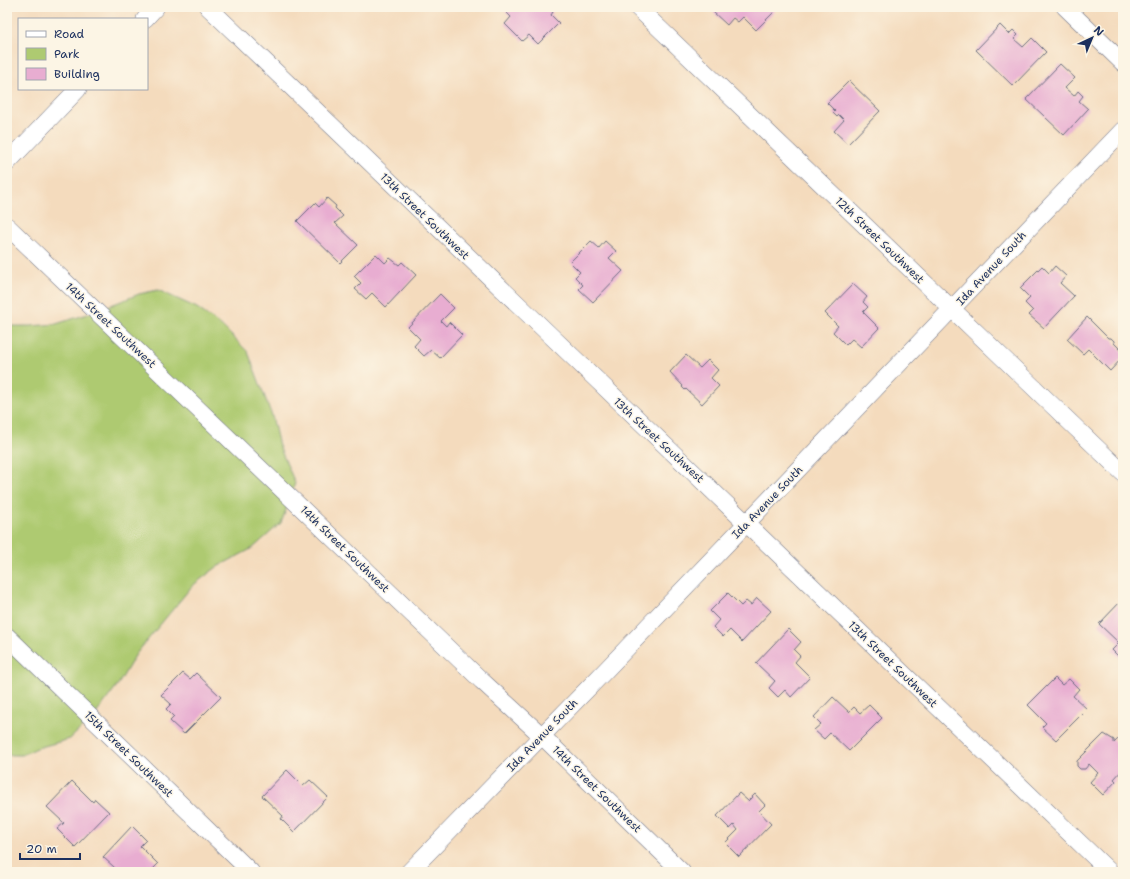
<svg xmlns="http://www.w3.org/2000/svg" width="1130" height="879" font-family="'Shantell Sans',sans-serif">
<style>
.green{fill:#aeca71;stroke:#647c68}
.building{fill:#e8add1}
.lines{fill:none;stroke-linecap:round;stroke-linejoin:round}
.minor-casing{stroke:#676b7f;stroke-width:18}
.minor{stroke:#fff;stroke-width:17}
.labels{text-anchor:middle;stroke-width:3;stroke-linejoin:round;paint-order:stroke}
.street-label{font-size:11px;fill:#1b2f5e;stroke:#fcf5e5}
</style>
<rect width="100%" height="100%" fill="#fcf5e5"/>
<filter id="ink" filterUnits="userSpaceOnUse"><feTurbulence type="fractalNoise" baseFrequency=".025" numOctaves="2"/><feDisplacementMap in="SourceGraphic" scale="8" xChannelSelector="R" yChannelSelector="G"/><feConvolveMatrix kernelMatrix="1 2 1 2 8 2 1 2 1" color-interpolation-filters="sRGB"/></filter>
<filter id="wash" filterUnits="userSpaceOnUse"><feTurbulence type="fractalNoise" baseFrequency=".012" numOctaves="4" result="noise"/><feDisplacementMap in="SourceGraphic" scale="16" xChannelSelector="R" yChannelSelector="G"/><feGaussianBlur stdDeviation="0.9" result="paint"/><feColorMatrix in="noise" values="0 0 0 0 0 0 0 0 0 0 0 0 0 0 0 0 0 1.4 0 .05"/><feComposite in="paint" operator="in"/></filter>
<g filter="url(#wash)">
<rect width="100%" height="100%" fill="#f4dbbd"/>
<path class="green" d="M158 290 197 308 223 327 248 352 272 416 279 446 295 483 290 499 281 523 253 548 217 567 192 586 136 654 119 683 96 714 70 739 37 748 22 755H7V326H30L56 324 91 313 139 294Z"/>
<g id="blocks">
<path class="building" d="M507 7H548L553 12 551 15 559 23 538 44 529 35 522 41 505 24 511 17 504 10Z
M717 7H776L773 10 774 12 756 30 743 17 738 22 733 18 727 25 713 12Z
M1000 25 1009 34 1013 30 1018 35 1014 39 1023 47 1032 38 1046 52 1013 86 976 50Z
M1060 64 1075 78 1065 88 1074 96 1078 91 1083 96 1079 101 1088 109 1064 135 1026 99Z
M849 81 880 111 848 144 834 131 844 120 839 115 837 117 833 113 835 111 827 103Z
M327 198 336 206 335 208 343 216 335 223 358 245 340 263 297 221 315 203 319 207Z
M591 241 599 248 605 241 616 251 609 258 623 271 593 302 579 289 583 285 575 277 580 272 570 262Z
M376 254 385 263 390 258 399 265 402 262 416 275 386 307 372 293 366 299 355 289 361 283 354 276Z
M1042 266 1049 273 1055 266 1066 276 1060 283 1074 296 1044 328 1029 315 1033 311 1025 303 1030 298 1020 288Z
M853 284 867 297 863 302 868 307 863 312 879 328 861 347 852 339 846 345 833 332 838 326 825 313Z
M440 294 454 308 441 321 446 326 449 322 462 335 440 358 431 350 424 356 414 346 420 339 408 327Z
M1087 317 1108 338H1111L1114 341V343L1123 352V357L1110 371 1088 349 1083 354 1067 339Z
M686 355 700 368 708 360 718 370 711 378 719 386 702 404 686 389 685 390 682 387 683 386 670 372Z
M728 593 741 606 746 601 751 605 757 598 771 611 742 642 730 630 723 637 713 627 719 620 710 611Z
M1123 599V659L1122 660 1112 650 1119 643 1099 624Z
M788 629 801 642 794 650 800 656 795 662 810 677 791 697 785 690 778 697 769 688 775 681 756 663Z
M183 673 190 679 196 673 221 697 184 734 170 721 174 717 166 709 171 704 161 695Z
M1055 678 1062 685 1069 679 1079 689 1073 696 1087 709 1056 740 1042 727 1046 723 1028 705Z
M833 697 849 712 854 707 860 713 869 705 882 718 849 751 830 733 824 739 814 730 821 724 814 717Z
M1104 734 1114 740V743L1120 737 1123 740V769L1114 779 1116 781 1103 795 1090 782 1098 773 1089 764 1085 769H1080L1077 766V761Z
M287 770 303 786 310 780 328 797 294 832 281 819 283 816 262 796Z
M72 781 93 802 95 799 109 812 75 847 57 829 64 823 47 807Z
M739 793 748 801 755 794 765 805 759 811 771 824 739 857 725 843 738 830 734 825 730 829 717 816Z
M132 826 146 840 140 846 158 864 150 872H111L115 868 103 857Z"/>
</g>
</g>
<g filter="url(#ink)">
<use href="#blocks" fill-opacity="0" stroke="#676b7f" stroke-width="1"/>
<g class="lines">
<g class="minor-casing">
<path id="minor" d="M208 7 1110 872
M637 7 1123 473
M1065 7 1123 63
M145 19 156 7
M7 163 78 89
M7 226 482 681 541 735 682 872
M7 636 251 872
M409 872 604 672 1123 130"/>
</g>
<use href="#minor" class="minor"/>
</g>
</g>
<g class="labels">
<g class="street-label">
<text transform="translate(425 216) rotate(44)" y="4">13th Street Southwest</text>
<text transform="translate(880 240) rotate(44)" y="4">12th Street Southwest</text>
<text transform="translate(991 268) rotate(-47)" y="4">Ida Avenue South</text>
<text transform="translate(111 325) rotate(43)" y="4">14th Street Southwest</text>
<text transform="translate(659 440) rotate(43)" y="4">13th Street Southwest</text>
<text transform="translate(767 502) rotate(-46)" y="4">Ida Avenue South</text>
<text transform="translate(345 549) rotate(44)" y="4">14th Street Southwest</text>
<text transform="translate(893 664) rotate(44)" y="4">13th Street Southwest</text>
<text transform="translate(542 735) rotate(-46)" y="4">Ida Avenue South</text>
<text transform="translate(129 754) rotate(44)" y="4">15th Street Southwest</text>
<text transform="translate(597 789) rotate(44)" y="4">14th Street Southwest</text>
</g>
</g>
<rect width="1130" height="879" fill="none" stroke="#fcf5e5" stroke-width="24"/>
<rect x="18" y="18" width="130" height="72" fill="#fcf5e5" stroke="#a2a6af"/>
<rect x="26" y="31" width="20" height="6" fill="#ffffff" stroke="#a2a6af"/>
<text x="54" y="38" font-size="12" fill="#1b2f5e">Road</text>
<rect x="26" y="48" width="20" height="12" fill="#aeca71" stroke="#a2a6af"/>
<text x="54" y="58" font-size="12" fill="#1b2f5e">Park</text>
<rect x="26" y="68" width="20" height="12" fill="#e8add1" stroke="#a2a6af"/>
<text x="54" y="78" font-size="12" fill="#1b2f5e">Building</text>
<g transform="translate(1092 38) rotate(44)" stroke="#fcf5e5" stroke-width="3" paint-order="stroke">
<path d="M0-3L7 15L0 10L-7 15Z" fill="#1b2f5e"/>
<text y="-6" font-size="11" font-weight="bold" text-anchor="middle" fill="#1b2f5e">N</text>
</g>
<path d="M20 853v6h60v-6" fill="none" stroke="#1b2f5e" stroke-width="2"/>
<text x="26" y="853" font-size="12" fill="#1b2f5e" stroke="#fcf5e5" stroke-width="3" paint-order="stroke">20 m</text>
</svg>
